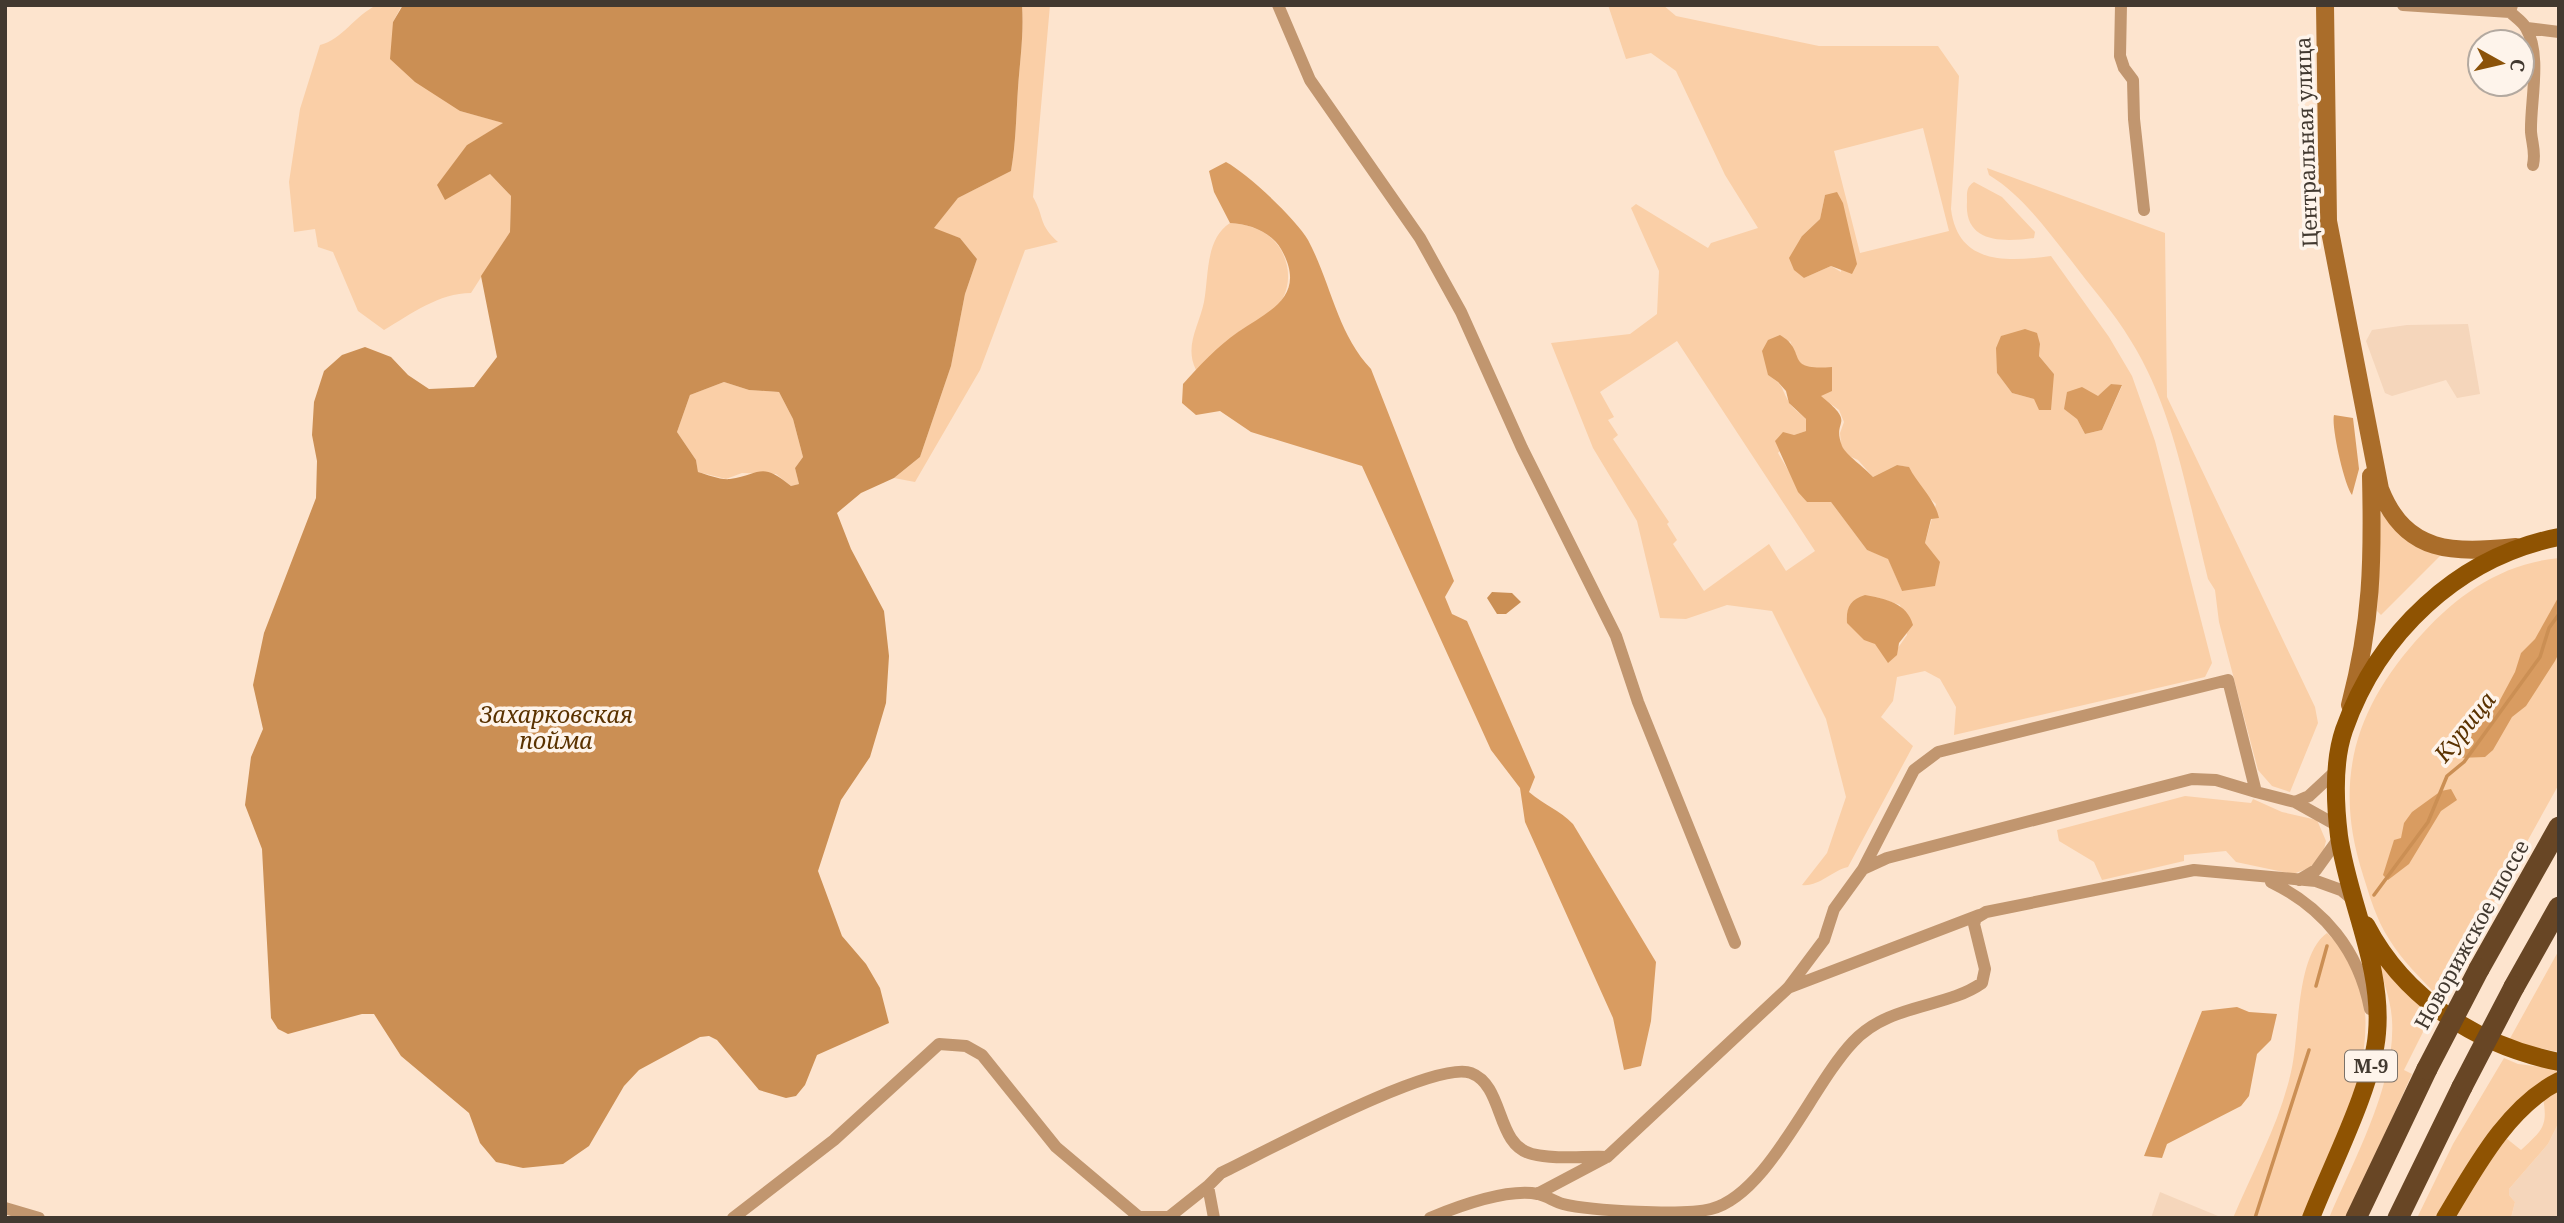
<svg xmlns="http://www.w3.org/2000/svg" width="2564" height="1223" font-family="'Noto Serif',serif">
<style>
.built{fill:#f5d6bb}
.green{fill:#facfa7;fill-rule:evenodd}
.forest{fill:#d99c61}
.water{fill:#cb8f54;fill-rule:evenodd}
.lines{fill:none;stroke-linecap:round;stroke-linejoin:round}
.stream{stroke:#cb8f54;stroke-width:3.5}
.minor{stroke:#c1966f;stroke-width:12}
.secondary{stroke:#aa6d2a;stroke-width:18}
.primary{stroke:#8f5302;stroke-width:18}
.motorway{stroke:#684625;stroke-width:21}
.motorway-bridge{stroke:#684625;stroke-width:21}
.labels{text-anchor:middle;stroke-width:7;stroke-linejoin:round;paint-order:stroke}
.shield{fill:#fef4eb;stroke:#7a7168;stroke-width:2}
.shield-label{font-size:19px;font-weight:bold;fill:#423930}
.street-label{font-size:21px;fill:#423930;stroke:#fef4eb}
.water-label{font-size:23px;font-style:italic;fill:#5a3200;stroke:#fef4eb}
</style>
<rect width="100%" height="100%" fill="#fde4ce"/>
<path class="built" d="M2468 324 2480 394 2457 398 2446 380 2392 396 2385 393 2366 341 2372 330 2407 325Z
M2559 1122V1218H2511L2515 1202 2509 1195V1189L2548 1144Z
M2160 1192 2218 1216V1218H2151Z"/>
<path class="green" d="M377 5H402L393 22 460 111 504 123 467 145 475 182 490 174 511 196 510 232 471 293C439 293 411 314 384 330L358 311 333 252 318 247 315 229 294 232 289 182 300 109 320 45C342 40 355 15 377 5Z
M1022 5H1050L1033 197C1045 218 1038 224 1058 242L1025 250 980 370 915 482 894 478 920 457 951 366 965 294 977 259 960 238 933 229 958 198 1011 171C1016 143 1016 117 1018 88 1020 60 1024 34 1022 5Z
M1608 5H1663L1676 16 1819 46H1938L1959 76 1951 209C1958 265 2007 262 2051 256L2109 337 2132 376 2155 441 2212 663 2205 677 1954 735 1956 707 1940 679 1925 671 1897 677 1893 701 1881 717 1913 746 1848 867C1831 871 1819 887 1802 885L1827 853 1846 797 1826 719 1772 611 1727 605 1686 619 1660 618 1637 521 1593 448 1551 343 1630 334 1657 314 1659 271 1631 208 1636 204 1708 248 1711 243 1758 228 1725 175 1676 71 1651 53 1626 59ZM1923 128 1949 231 1860 253 1834 151ZM1825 195 1843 203 1841 272 1831 266 1804 278 1802 236 1820 219ZM1677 341 1815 551 1786 571 1769 544 1704 591 1673 544 1677 540 1667 524 1669 522 1613 439 1618 435 1608 420 1614 417 1600 392ZM1790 341 1799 363 1810 369 1820 396 1839 410 1844 422 1840 433 1841 445 1847 455 1858 460 1873 477 1897 465 1908 467 1919 488 1936 504 1925 543 1902 591 1888 558 1867 550 1831 502H1807L1778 453 1794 435 1806 431V419C1801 414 1792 408 1789 402 1780 387 1785 386 1768 375ZM2040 344 2039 356 2054 374 2034 399 2012 393 1997 373ZM2111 384 2122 386 2102 430 2085 434 2077 419ZM1876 597 1900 605 1907 635 1888 662 1875 643Z
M1987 168 2165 233 2167 397 2315 707 2318 723 2290 792 2272 786 2258 770 2219 622 2215 590 2208 579C2188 500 2175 411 2131 341 2114 312 2090 286 2070 259 2045 228 2023 196 1989 175Z
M1974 182 2002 197 2035 232 2034 238C2004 242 1964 244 1967 202 1967 193 1966 187 1974 182Z
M1230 223C1250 224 1271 232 1281 250 1293 271 1290 298 1270 314 1260 321 1247 325 1237 333 1223 344 1210 358 1196 370 1184 346 1199 326 1204 302 1209 276 1205 239 1230 223Z
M724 382 749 390 779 392 793 419 803 457 795 468 799 484 791 486 776 474 742 473 726 479 698 472 696 460 677 432 690 395Z
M2381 512 2398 533 2441 555 2381 615 2377 611Z
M2559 558V784L2440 999C2423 980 2402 961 2389 939 2376 919 2370 897 2363 875 2332 779 2356 705 2423 633 2459 593 2504 563 2559 558Z
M2185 796 2251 803 2253 799 2282 812 2317 820 2326 841 2322 857 2309 868 2293 874 2236 862 2226 851 2184 855V861L2102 880 2094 862 2059 841 2057 830Z
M2327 933C2410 1009 2338 1134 2305 1218H2233C2253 1171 2280 1122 2291 1072 2300 1036 2295 956 2327 933Z
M2559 950V1052L2508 1042Z
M2376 957 2431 1016 2404 1070 2412 1074 2347 1218H2329C2354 1159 2396 1084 2392 1020 2391 999 2382 978 2376 957Z
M2504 1058 2518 1064 2559 1069V1073L2439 1218H2417L2453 1144Z
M2559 1087V1122L2548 1144 2509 1189V1195L2515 1202 2511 1218H2451L2506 1138 2521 1150C2543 1129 2548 1127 2543 1097Z"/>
<path class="forest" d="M1226 162C1247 173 1296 219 1308 240 1331 283 1337 333 1371 369L1454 581 1445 597 1452 614 1467 621 1535 777 1529 792C1544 805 1560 810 1573 824L1656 962 1651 1021 1641 1066 1624 1070 1613 1018 1525 822 1520 788 1491 750 1362 466 1251 432 1220 411 1196 415 1182 403 1183 384C1199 366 1218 346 1238 332 1269 311 1308 296 1281 249 1270 231 1249 224 1230 223L1214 192 1209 171Z
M1837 192 1843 203 1857 264 1852 274 1831 266 1804 278 1794 270 1789 258 1802 236 1820 219 1825 195Z
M2025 329 2037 333 2040 344 2039 356 2054 374 2051 410H2039L2034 399 2012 393 1997 373 1996 348 2001 336Z
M1780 335C1809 352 1782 371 1832 367V391L1821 396C1858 426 1831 418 1842 446 1845 454 1865 468 1873 477L1897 465 1909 467C1918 485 1935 499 1939 518L1931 519 1925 543 1940 562 1935 586 1902 591 1888 559 1867 550 1831 502H1807L1798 492 1775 441 1783 432 1794 435 1806 431V419L1789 403 1786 391 1778 382 1768 375 1762 351 1768 340Z
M2111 384 2122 385 2102 430 2085 434 2077 419 2064 409 2067 392 2082 387 2098 396Z
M2334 415 2353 418 2359 469 2352 495C2344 484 2331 426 2334 415Z
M1865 595C1886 599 1907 603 1913 625L1899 643 1897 655 1888 663 1875 644 1864 640 1847 623C1846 607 1850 600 1865 595Z
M2559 596V653L2555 661 2526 706 2512 717 2493 750 2485 757 2459 758V747L2500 700 2515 672 2521 653 2535 639Z
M2451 789 2457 800 2441 811 2409 864 2388 880 2383 875 2394 840 2401 838 2404 823 2412 812 2441 791Z
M2237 1007 2249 1012 2277 1014 2271 1040 2257 1054 2249 1096 2241 1106 2167 1144 2162 1158 2144 1156 2202 1011Z"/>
<path class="water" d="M403 5H1022C1024 34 1020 60 1018 88 1016 117 1016 143 1011 171L958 198 934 228 960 238 977 259 965 294 951 366 920 457 894 478 861 493 837 513 851 549 884 611 889 656 886 703 870 757 841 800 818 871 842 936 866 964 880 988 889 1023 817 1055 805 1085 796 1096 786 1098 759 1090 717 1040 709 1036 700 1037 639 1070 624 1086 589 1146 563 1164 523 1168 496 1162 480 1143 469 1113 401 1056 374 1014H362L288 1034 278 1029 271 1018 262 849 245 805 251 757 263 729 253 685 264 633 316 498 317 461 312 435 314 402 324 371 342 355 365 347 391 357 408 375 429 389 474 387 497 357 481 276 510 232 511 196 490 174 445 200 437 185 467 145 503 123 460 111 415 82 390 59 393 22ZM724 382 749 390 779 392 793 419 803 457 795 468 799 484 791 486C761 461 761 474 730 479 720 480 708 475 698 472L696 460 677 432 690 395Z
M1492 592 1512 593 1521 602 1506 614H1497L1487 598Z"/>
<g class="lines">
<path class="stream" d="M2374 895 2428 822 2447 776 2464 762 2540 657 2549 628 2559 614
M2316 986 2327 946
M2255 1218 2309 1050"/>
<path class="minor" d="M1278 5 1310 80 1420 238 1461 312 1522 448 1616 636 1638 702 1735 943
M2121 5 2120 56 2124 68 2133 80 2134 119 2144 210
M2403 5 2510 12
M2512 5 2510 12C2515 17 2523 22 2526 28 2542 55 2530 103 2531 132 2532 144 2536 152 2533 165
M2527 28 2559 32
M2295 802 2309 796 2337 770
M1863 869 1887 858 2192 779 2216 780 2256 792
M2299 880 2316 870 2339 838
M2271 882C2324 908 2359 951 2370 1009
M1788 988 1979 915
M1537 1194 1605 1158
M5 1208 39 1218
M733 1218 834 1140 939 1044 966 1046 982 1055 1056 1147 1139 1217H1169L1208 1186
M1214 1218 1208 1186 1221 1173C1263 1153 1435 1059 1471 1073 1505 1086 1495 1145 1532 1154 1555 1160 1584 1156 1607 1157L1788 988 1824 940 1834 909 1863 869 1914 770 1938 752 2228 680 2256 792 2295 802 2338 826
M1430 1218C1459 1206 1507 1188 1538 1194 1547 1196 1555 1202 1563 1204 1591 1211 1684 1216 1711 1209 1768 1195 1812 1085 1853 1042 1889 1003 1945 1009 1982 983L1985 969 1974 924 1976 918 1986 912 2194 870 2316 881 2341 890 2353 900"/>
<path class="secondary" d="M2325 5 2328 221 2380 489C2406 555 2454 553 2516 547
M2350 705C2372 621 2373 562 2371 476"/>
<path class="primary" d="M2366 925C2405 1000 2479 1046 2559 1062
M2311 1218C2331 1166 2373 1086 2377 1033 2383 966 2348 901 2339 836 2335 803 2333 762 2344 730 2378 633 2458 557 2559 537
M2445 1218C2474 1170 2507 1107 2559 1081"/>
<path class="motorway" d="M2479 969 2559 827
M2514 987 2559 907
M2356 1218 2427 1069
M2398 1218 2462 1087"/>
<path class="motorway-bridge" d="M2427 1069 2479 969
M2462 1087 2514 987"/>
</g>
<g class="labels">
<rect class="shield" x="2345" y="1050.5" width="52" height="31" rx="5"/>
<g class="shield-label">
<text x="2371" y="1073">М-9</text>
</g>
<g class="street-label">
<text transform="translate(2307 142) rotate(-92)" y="7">Центральная улица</text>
<text transform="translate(2472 935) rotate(-61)" y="7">Новорижское шоссе</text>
</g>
<g class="water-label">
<text x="556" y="723">Захарковская<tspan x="556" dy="26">пойма</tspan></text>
<text transform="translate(2465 727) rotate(-51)" y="8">Курица</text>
</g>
</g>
<rect width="2564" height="1223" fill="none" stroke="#423930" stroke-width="14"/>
<g transform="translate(2501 63) rotate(98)"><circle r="33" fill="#fef4eb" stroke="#b3a9a0" stroke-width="2"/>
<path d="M0-5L12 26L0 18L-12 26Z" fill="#8b5209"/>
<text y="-10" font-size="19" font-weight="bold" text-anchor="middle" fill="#423930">С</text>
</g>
</svg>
